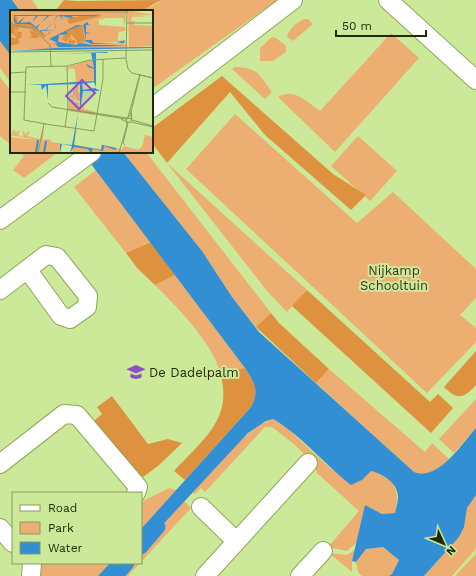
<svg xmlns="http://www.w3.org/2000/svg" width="476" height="576" font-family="'Work Sans',sans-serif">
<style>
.green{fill:#edae71}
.forest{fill:#de913f}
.water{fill:#328fd3}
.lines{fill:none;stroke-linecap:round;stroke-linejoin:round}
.canal{stroke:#328fd3;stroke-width:13}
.minor-casing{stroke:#8da759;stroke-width:20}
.minor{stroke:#fff;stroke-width:18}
.labels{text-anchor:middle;stroke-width:4;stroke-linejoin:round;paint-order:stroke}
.park-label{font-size:13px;fill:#453221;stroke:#cce999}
.poi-label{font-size:13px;fill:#202a09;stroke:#cce999;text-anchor:start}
.inset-river{fill:none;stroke:#328fd3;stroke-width:2}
.inset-road{fill:none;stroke:#879d5f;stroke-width:1}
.view{fill:#8d51c7;fill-opacity:0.15;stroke:#8d51c7;stroke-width:2}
.inset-edge{fill:none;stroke:#202a09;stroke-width:2}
</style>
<rect width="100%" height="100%" fill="#cce999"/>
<path class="green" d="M12 0H32L40 11H20Z
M161 0H277L152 89V11H110C128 9 147 13 161 0Z
M304 19H308L313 24 293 41 287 37C289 29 296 23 304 19Z
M391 33 419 58 335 152 278 97C294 87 307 102 320 111Z
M272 37 276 38 286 46V52L273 61H260V48Z
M0 41 11 56V83L0 68Z
M235 67C259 68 258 74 272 92L265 99 232 69Z
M0 77 11 91V145L0 136Z
M235 114 357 223 393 192 476 269V298L460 315 476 328V342L427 393 186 169Z
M358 136 397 171 370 201 331 166Z
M19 152H56L57 153 24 178 13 170 24 156Z
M123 152H146L271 313 256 327 232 297 202 251Z
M167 163 307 290 287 312 267 291Z
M96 170 151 242 126 253 74 187Z
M175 275 245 368 220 373C214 344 176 306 155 285Z
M329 369 425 452 432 443 449 459C438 468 429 479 414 472L316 383Z
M476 399V428L454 453 439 439Z
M273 419 287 428 332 470 362 480 371 471C396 478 400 490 395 513L382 514 365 505 357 542 347 551 328 547 359 511 317 473 314 464 295 445 272 427H265L205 492 201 488 195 494 192 492C212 471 246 427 273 419Z
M169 488 176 490 141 529V502Z
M476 495V548L474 551 452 576H424L459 537 467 508Z
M184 501 191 508 141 562V548Z
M383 547 399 560 392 574 389 576H362L358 572 356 562 366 549Z
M355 550 352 561V572L329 553 347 555Z
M476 553V576H455L476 554Z
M42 563H110L98 576H33Z
M127 563H140L128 576H116Z"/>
<path class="forest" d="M64 0 76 1 161 0 145 9 135 11H55Z
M222 76 333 174 366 195 351 210 265 135 230 92 167 163 152 143V128Z
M151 242 175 275 155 285 138 269 126 253Z
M307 290 430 402 438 394 453 408 431 433 292 306Z
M271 313 279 323 329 369 316 383 256 327Z
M476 351V385C464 398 458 401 444 387Z
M245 368C254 382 260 391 251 407L185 480 174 471C202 440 234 419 220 373Z
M112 396 148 444 168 439 182 443 158 466 143 477 133 471 94 421 102 414 97 407Z"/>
<path class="water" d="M0 0H12L20 11H11V56L0 41Z
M82 152H123L202 251 232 297 259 332 414 472C437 482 462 444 476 428V495L467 508 464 527 459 537 424 576H389L392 574 399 560 383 547 366 549 356 562 352 561 365 505 382 514 395 513C396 508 398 502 398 497 398 483 383 474 371 471L362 480 351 485C324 464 302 436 273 419L266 421 248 433 141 548V529L251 407C260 391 254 382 245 368Z
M110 563H127L115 576H98Z"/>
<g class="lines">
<path class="canal" d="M141 548 159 527
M117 576 128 563"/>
<g class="minor-casing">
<path id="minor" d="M388 0 476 80
M152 108 293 0
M0 220 92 152
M0 290 46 255 57 257 88 296 87 307 70 319 61 316 27 269
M0 464 64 414 77 415 138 487 136 493
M201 507 236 541
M0 528 13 543
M31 576 32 563
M205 576 308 463
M300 576 323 551"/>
</g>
<use href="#minor" class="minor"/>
</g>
<defs>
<g id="school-bare" transform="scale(1.38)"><path d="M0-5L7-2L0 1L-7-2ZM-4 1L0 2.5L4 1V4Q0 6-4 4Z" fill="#8d51c7" stroke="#cce999" stroke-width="2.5" paint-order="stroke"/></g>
</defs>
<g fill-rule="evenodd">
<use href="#school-bare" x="136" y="372"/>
</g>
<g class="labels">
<g class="park-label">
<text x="394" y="275">Nijkamp<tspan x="394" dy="15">Schooltuin</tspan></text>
</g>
<g class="poi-label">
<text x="149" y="377">De Dadelpalm</text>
</g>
</g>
<g transform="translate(10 10)">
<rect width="143" height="143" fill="#cce999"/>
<path d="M118 0 143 5H119L143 6 122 7 121 11H124V15L143 16V36H126L143 37 119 38ZM0 2H116L115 16 113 8H95L79 12 90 10 102 8 89 10V15L115 17V21L109 22 108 26V31L113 29 112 32 83 33 82 30H76L82 34H109L115 33V30L116 37 0 40ZM80 50 84 52 85 70 58 73 66 71 65 59 59 58 58 61V57ZM68 76V82L71 83 70 91 65 89V83L64 91 61 90 64 89 59 86 63 85V77ZM59 91 69 93 68 100 71 93 73 94 74 99 86 102 85 105 59 101ZM34 115 33 131 36 129H39L43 132 34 131 50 134V143H0V127L29 130 0 125V123L4 124 2 122 4 119 6 123 10 120 8 125 13 127V120L16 125 18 121 20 122 17 126 30 129ZM66 120H67L64 133 65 135 91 139 92 132 93 135 112 139 114 136 128 140 132 137 135 125 143 127V143H62Z" fill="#edae71"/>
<path d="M3 4 8 8 7 14H20L36 26 39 22H41L34 28 21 17 4 14ZM89 4 91 6 60 14 57 11 59 9 55 8ZM0 13 21 18 29 26 28 28H18L22 27 19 20 24 22 21 19 8 17V26V22H12L11 28 8 29 10 33 0 36V28H6L7 20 5 18 6 26 0 22ZM72 15 75 30 67 34V31L61 24 60 29 66 31 64 34 58 33 60 26 56 32 52 29 54 25 51 24 57 23 55 21Z" fill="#de913f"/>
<path d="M4 5H89L71 9 83 6H62L63 8 51 6 54 10 48 5 44 11 46 17V19L44 11 47 5 39 6 32 12 37 6H28L22 12 26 6H4L7 13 15 7 10 13 20 12 26 17 31 13 27 18 30 21 31 20H35L42 13 36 20H46L31 21 36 26 20 14H6L4 11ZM111 8 77 12 79 15H76V22L79 23 80 24 76 23V30H82L83 33H107L115 30 114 33 82 34 75 31 70 33 82 35H99L115 36 49 37 46 35 47 32 43 36 46 32 39 29 67 15H72L56 21 58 24 49 25 48 32 66 35 76 30 73 15 77 12ZM143 37V38L0 41 46 38ZM97 42 98 43H86V77L84 72 72 74 73 80 85 78 90 81H73L70 100V74L38 75V90L36 75 32 80 31 75H17L84 71V59L78 57 76 54 84 58 81 43 43 44ZM68 103 64 135 91 140 92 135 106 138V140L94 136 93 141 83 139 81 143 78 139 64 137 60 143 62 136 52 134 50 143V134L34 132 62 135Z" fill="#328fd3"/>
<path class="inset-river" d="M26 143 28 130M34 143 36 131"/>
<path class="inset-road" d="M117 0 116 49 118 59 122 63 143 68M0 1 118 2M0 11 4 15 22 18 40 35 41 56M117 13H143M0 42 143 40M0 63 16 62M0 82H16M38 93 42 97 115 109 120 106 130 65 143 68M58 99 117 108M121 101 122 110 143 116M118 107 130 64M111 109 118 113 113 133 115 135M121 112 143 117M35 114 84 121 93 69V49M36 114 14 110 16 57 57 56 80 50 116 48M55 117 58 96 57 56M28 143 34 114M109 143 117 115 116 109 121 108V112H117"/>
<path class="view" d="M72 70 85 83 69 99 56 86Z"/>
<rect width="143" height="143" class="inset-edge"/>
</g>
<rect x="12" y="492" width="130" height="72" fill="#cce999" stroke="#879d5f"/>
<rect x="20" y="505" width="20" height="6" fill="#ffffff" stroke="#879d5f"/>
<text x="48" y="512" font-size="12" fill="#202a09">Road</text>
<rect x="20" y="522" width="20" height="12" fill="#edae71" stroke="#879d5f"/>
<text x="48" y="532" font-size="12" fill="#202a09">Park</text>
<rect x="20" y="542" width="20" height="12" fill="#328fd3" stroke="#879d5f"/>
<text x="48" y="552" font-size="12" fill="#202a09">Water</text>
<g transform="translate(444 544) rotate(134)" stroke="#cce999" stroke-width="3" paint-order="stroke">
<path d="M0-3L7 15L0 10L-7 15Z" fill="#202a09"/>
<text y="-6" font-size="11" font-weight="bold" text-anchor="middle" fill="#202a09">N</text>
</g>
<path d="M336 30v6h90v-6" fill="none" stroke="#202a09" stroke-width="2"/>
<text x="342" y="30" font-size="12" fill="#202a09" stroke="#cce999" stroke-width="3" paint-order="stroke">50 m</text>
</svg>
